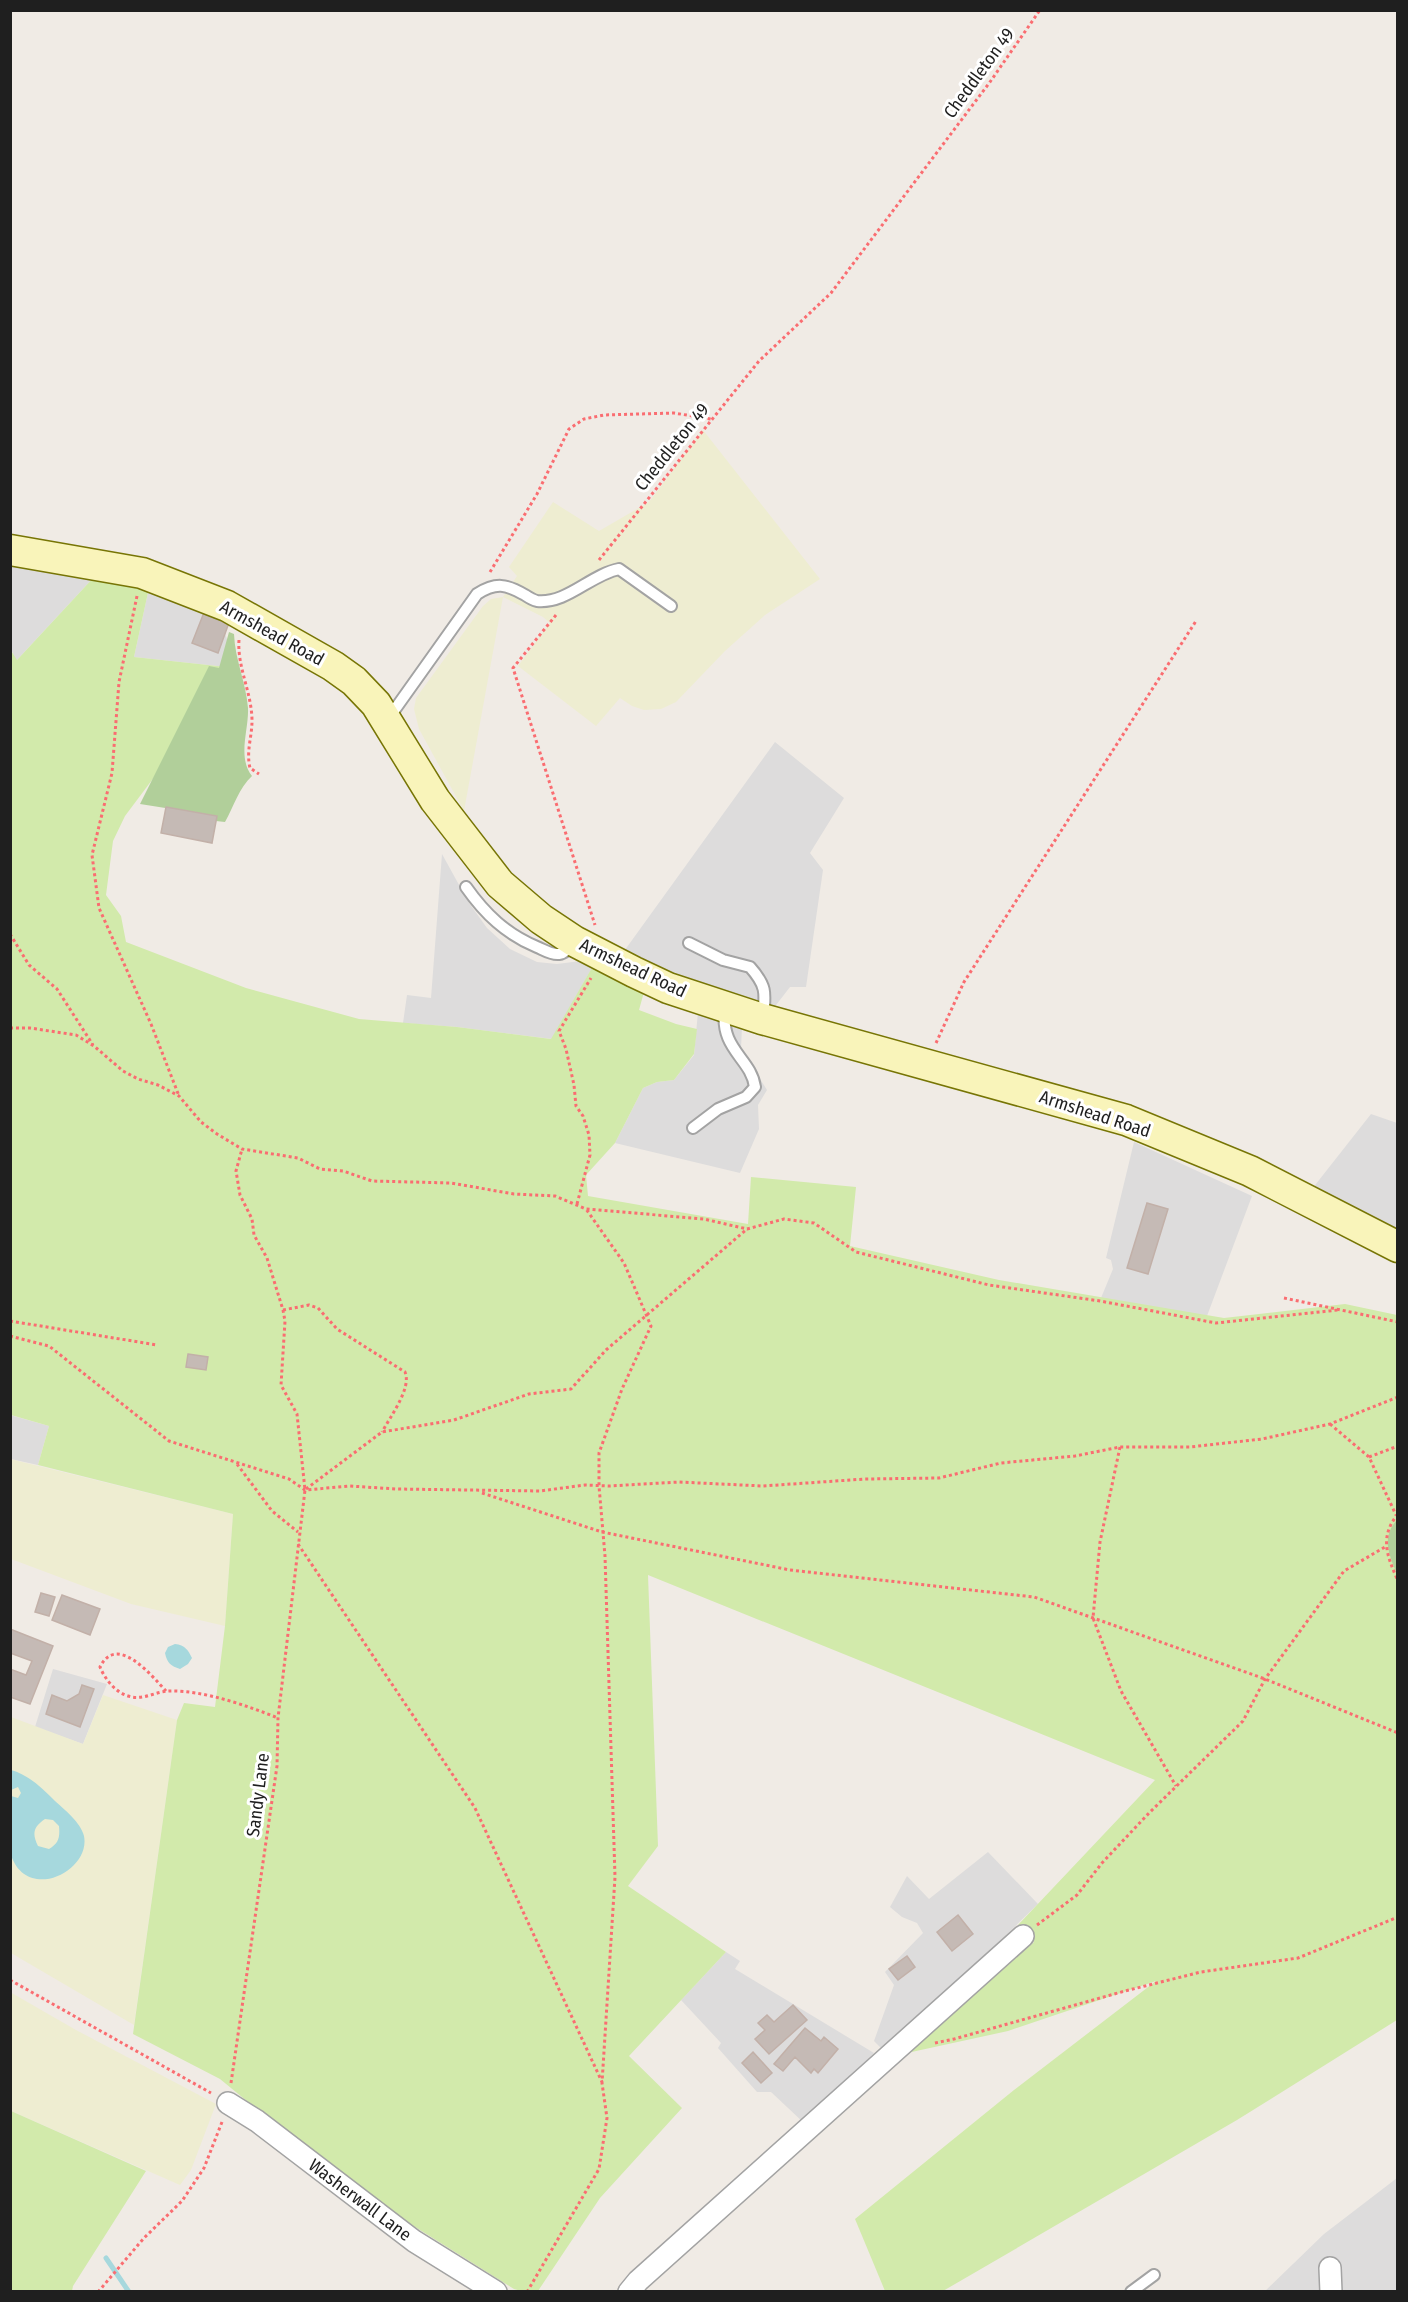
<svg xmlns="http://www.w3.org/2000/svg" width="1408" height="2302" font-family="'Fira Sans Condensed',sans-serif">
<style>
.residential{fill:#dddcdc}
.farmland{fill:#eeedd1}
.grass{fill:#d2eaab}
.forest{fill:#b1cf9a}
.water{fill:#a6d8dd;fill-rule:evenodd}
.lines{fill:none;stroke-linecap:round;stroke-linejoin:round}
.stream{stroke:#a6d8dd;stroke-width:5}
.building{fill:#c5bab5;stroke:#c2b0a8;stroke-width:1.5}
.lane-casing{stroke:#a3a3a3;stroke-width:14}
.street-casing{stroke:#a3a3a3;stroke-width:24}
.secondary-casing{stroke:#777505;stroke-width:33}
.path{stroke:#fa6d71;stroke-width:3;stroke-dasharray:3 3;stroke-linecap:butt}
.lane{stroke:#fff;stroke-width:10}
.street{stroke:#fff;stroke-width:21}
.secondary{stroke:#f9f4ba;stroke-width:30}
.labels{text-anchor:middle;stroke-width:6;stroke-linejoin:round;paint-order:stroke}
.street-label{font-size:18px;fill:#1f1f1f;stroke:#fff}
</style>
<rect width="100%" height="100%" fill="#f0ebe5"/>
<path class="residential" d="M11 562 95 576 16 661 11 649Z
M149 588 230 620 225 633 236 668 134 657Z
M775 742 844 798 810 853 823 870 806 987H790L773 1009 688 984 622 954Z
M442 854 469 903 487 928 510 949 537 962 557 964 597 959 552 1039 457 1027 403 1023 407 995 431 998Z
M698 1012 742 1026 741 1049 767 1090 758 1105 759 1129 740 1173 615 1143 643 1088 657 1082 674 1080 694 1055Z
M1371 1114 1397 1123V1233L1312 1189Z
M1134 1142 1252 1196 1207 1316 1101 1298 1113 1269 1111 1260 1106 1258Z
M10 1415 49 1426 38 1465 11 1459Z
M53 1669 107 1684 83 1744 35 1727Z
M988 1852 1038 1904 972 1968 881 2048 874 2041 894 1985 885 1972 923 1933 917 1923 902 1917 890 1907 907 1876 929 1899Z
M726 1952 740 1961 735 1969 874 2053 804 2123 771 2092H757L718 2048 721 2043 681 2000Z
M1397 2178V2291L1264 2292 1324 2234Z"/>
<path class="farmland" d="M703 430 820 579 765 615 725 651 676 702 661 709 644 710 632 706 620 698 596 726 518 666 550 623 543 617 503 597 464 811 419 729 414 709 416 698 483 606 491 599 503 597 517 576 509 567 553 502 599 531 649 502Z
M10 1459 233 1514 225 1626 131 1604 11 1559Z
M103 1695 177 1720 134 2025 11 1953V1717L83 1744Z
M10 1992 76 2030 216 2104 191 2170 180 2185 11 2111Z"/>
<path class="grass" d="M95 576 149 588 134 657 236 668 125 816 113 841 106 895 121 916 126 942 246 988 359 1019 457 1027 551 1039 597 959 644 992 639 1010 676 1024 697 1029 694 1054 674 1080 657 1082 643 1088 615 1143 586 1175 588 1196 748 1224 751 1177 856 1187 850 1246 999 1280 1224 1318 1345 1304 1397 1315V2020L1237 2120 943 2291H885L855 2219 1014 2090 1156 1981 1008 2031 907 2053 1034 1942 1018 1925 1155 1780 648 1575 658 1846 628 1886 726 1952 629 2056 682 2108 600 2198 538 2291H521L514 2289 404 2220 325 2165 220 2079 133 2034 177 1720 184 1703 215 1707 225 1626 233 1514 38 1465 49 1426 11 1415 10 649 17 660Z
M11 2111 146 2171 73 2286 72 2291H11Z"/>
<path class="forest" d="M229 632 234 634C235 660 246 682 248 708 249 730 237 757 252 776 239 788 234 806 225 822L216 821V816L140 804 209 666 219 668Z
M1397 1520V1519V1574C1389 1555 1381 1537 1397 1520Z"/>
<path class="water" d="M175 1644C185 1645 188 1650 192 1658L188 1664 180 1669C171 1666 167 1663 165 1653L168 1647Z
M11 1770C29 1775 42 1788 55 1801 65 1810 81 1823 84 1836 91 1871 27 1903 11 1855 7 1843 10 1810 11 1796L18 1798 21 1793 18 1787 11 1790ZM45 1819 53 1820 59 1826C60 1837 59 1843 49 1849L38 1846C32 1834 33 1827 45 1819Z"/>
<g class="lines">
<path class="stream" d="M106 2258 129 2292"/>
</g>
<path class="building" d="M205 610 230 620 218 653 192 643Z
M166 807 217 816 212 843 161 833Z
M1147 1203 1168 1209 1148 1274 1127 1268Z
M188 1354 208 1357 206 1370 186 1367Z
M41 1593 55 1597 49 1616 35 1612Z
M62 1595 100 1609 90 1635 52 1620Z
M10 1629 53 1646 30 1704 10 1697V1669L26 1675 32 1661 10 1653Z
M82 1685 94 1689 80 1727 46 1714 52 1695 67 1701 79 1694Z
M958 1915 973 1934 952 1951 937 1932Z
M907 1956 915 1967 898 1980 889 1969Z
M793 2005 807 2020 769 2054 755 2039 765 2030 758 2023 767 2015 774 2022Z
M805 2028 821 2041 824 2037 838 2049 818 2073 814 2069 811 2073 795 2057 783 2071 774 2064Z
M753 2052 772 2073 761 2083 742 2063Z"/>
<g class="lines">
<g class="lane-casing">
<path id="lane" d="M388 719 477 594C496 582 506 584 525 595 528 597 533 600 537 601 567 604 590 575 619 569L671 606
M466 887C485 914 506 934 537 947 544 950 551 955 559 954 566 953 569 947 573 942
M689 943 723 960 750 967C766 985 766 992 763 1016
M693 1128 718 1109 746 1097 755 1087C751 1058 720 1050 725 1010
M1131 2292 1154 2275"/>
</g>
<g class="street-casing">
<path id="street" d="M228 2103 257 2121 414 2241 496 2292
M1330 2268 1331 2292
M629 2292 638 2281 1023 1936"/>
</g>
<g class="secondary-casing">
<path id="secondary" d="M10 550 142 573 227 606 333 666 354 681 376 704 435 800 500 884 541 919 574 941 634 972 668 988 762 1019 1126 1120 1250 1171 1398 1247"/>
</g>
<path class="path" d="M599 560 759 361 831 293 990 82 1040 10
M490 572 537 494 569 429 584 419 604 415 674 413 711 419
M137 596 119 682 112 773 92 855 99 908 151 1024 179 1096
M556 615 513 668 595 925
M239 640C237 667 252 693 252 721 252 737 246 751 250 768L259 774
M10 934 29 965 57 989 93 1045
M10 1028H30L76 1035 94 1046 123 1071 138 1079 158 1085 179 1096 201 1122 217 1134 242 1149 298 1158 320 1169 343 1171 372 1181 451 1183 514 1194 555 1196 586 1209 704 1219 747 1229 784 1219 814 1223 856 1252 989 1285 1100 1301 1216 1323 1338 1310
M936 1043 964 982 1196 621
M577 1204 590 1155 589 1135 583 1116 576 1106 574 1085 566 1049 559 1031 591 978
M1284 1298 1398 1322
M283 1310 309 1305 318 1308 337 1329 405 1372C412 1388 390 1417 382 1432
M10 1321 157 1345
M10 1336 49 1346 169 1441 289 1479 305 1490 350 1486 396 1489 540 1491 585 1485 609 1486 679 1482 763 1486 865 1479 939 1478 1001 1463 1075 1456 1120 1447H1190L1262 1439 1330 1424 1398 1397
M1330 1424 1369 1457 1396 1515
M1120 1447 1100 1542 1093 1618 1121 1691 1176 1786
M1369 1457 1398 1446
M237 1464 272 1511 298 1532
M306 1489 382 1432 454 1420 529 1394 571 1389 606 1350 747 1229
M482 1493 602 1532 790 1570 1034 1597 1265 1679 1398 1733
M1398 1514C1379 1537 1387 1556 1398 1581
M298 1544 475 1808 602 2082
M166 1691C151 1675 117 1633 100 1667 105 1679 115 1692 128 1696 143 1701 156 1691 170 1691 203 1690 248 1706 278 1718
M1037 1925 1077 1895 1102 1863 1149 1813 1243 1721 1265 1679 1344 1571 1385 1547
M10 1980 211 2093
M935 2043 954 2039 1125 1991 1201 1972 1298 1958 1398 1917
M231 2083 277 1766 278 1718 305 1490 297 1414 281 1385 285 1321 283 1310 267 1258 254 1235 252 1219 240 1195 236 1171 242 1149
M98 2292 144 2238 182 2201 204 2168 222 2122
M527 2292 599 2169 607 2118 602 2083 615 1877 605 1556 599 1486V1453L622 1389 651 1326 624 1263 586 1209"/>
<use href="#lane" class="lane"/>
<use href="#street" class="street"/>
<use href="#secondary" class="secondary"/>
</g>
<g class="labels">
<g class="street-label">
<text transform="translate(979 73) rotate(-54)" y="6">Cheddleton 49</text>
<text transform="translate(672 447) rotate(-51)" y="6">Cheddleton 49</text>
<text transform="translate(272 633) rotate(29)" y="6">Armshead Road</text>
<text transform="translate(633 968) rotate(25)" y="6">Armshead Road</text>
<text transform="translate(1095 1114) rotate(18)" y="6">Armshead Road</text>
<text transform="translate(258 1795) rotate(-83)" y="6">Sandy Lane</text>
<text transform="translate(360 2200) rotate(37)" y="6">Washerwall Lane</text>
</g>
</g>
<rect width="1408" height="2302" fill="none" stroke="#1f1f1f" stroke-width="24"/>
</svg>
